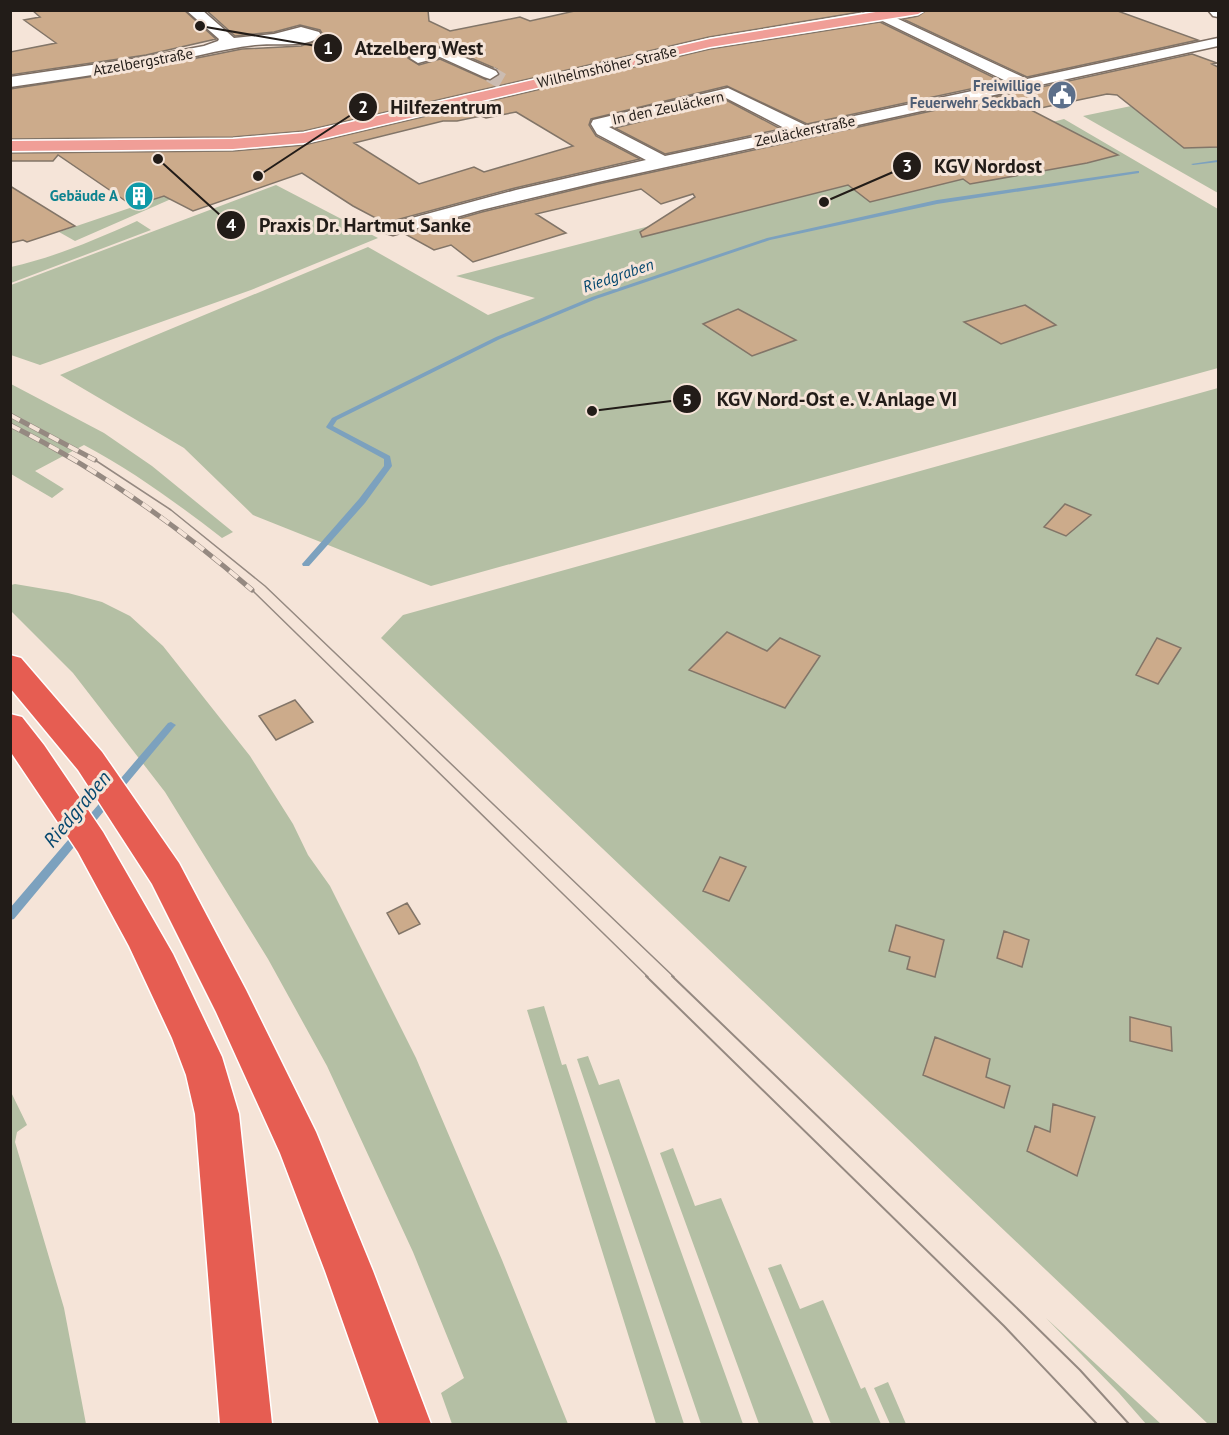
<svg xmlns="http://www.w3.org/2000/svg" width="1229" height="1435" font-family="'PT Sans',sans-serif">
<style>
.green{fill:#b4bfa4}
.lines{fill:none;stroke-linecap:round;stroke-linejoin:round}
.stream{fill:#7ca1be;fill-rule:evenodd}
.building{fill:#ccab8b;stroke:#827568;stroke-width:1.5;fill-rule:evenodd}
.minor-tunnel{stroke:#cbbcb2;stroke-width:16;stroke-dasharray:16 8;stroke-linecap:butt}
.minor-casing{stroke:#7c6d62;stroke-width:3}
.major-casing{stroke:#fff;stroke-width:3}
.highway-casing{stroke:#fff;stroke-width:3}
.minor{fill:#fff;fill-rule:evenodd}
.major{fill:#f09e97;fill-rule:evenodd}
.highway{fill:#e65d52;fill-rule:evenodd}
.tram-far1{stroke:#958981;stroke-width:1.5}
.tram{stroke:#958981;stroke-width:2}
.rail-casing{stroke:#958981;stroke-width:5}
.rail{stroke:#f5e4d8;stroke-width:4;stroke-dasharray:11;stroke-linecap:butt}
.labels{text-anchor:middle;stroke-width:6;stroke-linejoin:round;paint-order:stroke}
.far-street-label{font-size:15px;fill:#221c18;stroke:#f5e4d8}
.far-service-label{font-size:15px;font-weight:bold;fill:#4e5e75;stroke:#f5e4d8;text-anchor:end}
.far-culture-label{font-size:15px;font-weight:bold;fill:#0d838f;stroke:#f5e4d8;text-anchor:end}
.far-water-label{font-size:16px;font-style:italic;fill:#05476e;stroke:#f5e4d8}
.water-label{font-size:20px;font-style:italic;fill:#05476e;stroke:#f5e4d8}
.leader{fill:none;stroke:#221c18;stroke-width:2}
.callout-dot{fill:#221c18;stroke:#f5e4d8;stroke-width:2}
.mark-label{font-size:18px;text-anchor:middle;font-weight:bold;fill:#fff}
.callout-label{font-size:20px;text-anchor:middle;font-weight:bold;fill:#221c18;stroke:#f5e4d8;stroke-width:6;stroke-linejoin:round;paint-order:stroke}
</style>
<rect width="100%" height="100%" fill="#f5e4d8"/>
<path class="green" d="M1218 88V193L1083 116Z
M1064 119 1218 209V368L431 586 253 515 184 448 60 375 368 247 488 315 535 298 456 276Z
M276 185 378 238 251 290 40 365 11 355V285Z
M174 193 178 196 75 241 59 232Z
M137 221 151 230 11 283V267C55 257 95 240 137 221Z
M11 384 104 433 152 466 233 532 222 538C178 504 133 471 84 445L35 471 64 489 52 498 11 474Z
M1218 388V1424H1208L381 638 403 615Z
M15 584 68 593 102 602 130 616 163 646 250 756 293 824 308 855 330 886 416 1058 502 1260 568 1424H452L441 1393 464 1378 413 1252 327 1066 268 959 165 792 73 673 11 611V585Z
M544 1006 562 1065 566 1064 684 1424H656L527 1010Z
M588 1056 599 1085 619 1079 743 1424H701L577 1059Z
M10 1090 27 1125 17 1132 15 1142 64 1308 86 1424H11Z
M673 1148 695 1206 721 1198 814 1424H759L660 1153Z
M781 1264 800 1309 823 1300 861 1389 865 1387 881 1424H831L768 1268Z
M1046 1318 1161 1424H1146L1119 1393Z
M888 1382 906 1424H890L874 1388Z"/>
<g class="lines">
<path class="stream" d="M1218 160V162L1193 165 1191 164Z
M1137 171H1139V173L937 204 770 240 596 299 500 339 337 420 333 426 390 456 392 466 365 503 309 566H303L302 564 359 499 384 466V459L327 428 326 427 332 418 496 337 592 297 767 238 937 200Z
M171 722 176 725 174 727 14 919 10 920V908L168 723Z"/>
</g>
<path class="building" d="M32 10H184L216 39 146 55 10 75V52L56 43 24 20 40 17Z
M206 10H428L429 21 450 31 520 17 530 21 579 10H858L860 12 709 37 304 131 233 137 10 139V89L147 68 242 49 301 46 317 41 323 35 320 30 300 25 274 32 235 36ZM443 46 497 69 500 74 489 81 440 59 419 65 408 58 412 53Z
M927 10H1115L1198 40 1027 77 903 19 918 16Z
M880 22 1003 82 807 124 727 86 591 119 589 125 596 136 640 159 515 188 385 223 353 206 302 173 193 211 164 196 133 206 58 155 53 161H10V153L233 151 304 145 710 49ZM516 112 573 146 484 172 474 167 419 184 354 143 443 121H457L481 116 486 118Z
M1192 54 1217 63 1212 64 1218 67V147L1184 148 1117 95 1107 94 1031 110 1118 155 1087 163 970 184 963 179 870 202 848 185 642 237 640 232 695 197 693 194 661 204 641 189 536 214 566 233 473 262 451 245 434 250 405 234 482 212 598 184Z
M726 100 781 129 665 154 615 128Z
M10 186 75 226 27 242 23 240 10 243Z
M1025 305 1056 325 1001 344 964 322Z
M738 309 796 340 752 356 703 324Z
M1065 504 1091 515 1066 536 1044 527Z
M727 632 767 651 780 638 820 656 785 708 689 670Z
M1157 638 1181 648 1158 684 1136 675Z
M295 700 313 722 276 740 259 716Z
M720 857 746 867 729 901 703 891Z
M407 903 420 924 399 934 387 913Z
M896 925 944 940 935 977 907 969 910 957 889 951Z
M1004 931 1029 940 1022 967 997 958Z
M1130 1017 1171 1027 1172 1051 1130 1041Z
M935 1037 990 1059 986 1077 1010 1086 1004 1108 923 1075Z
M1053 1104 1095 1117 1077 1176 1027 1151 1035 1126 1050 1132Z"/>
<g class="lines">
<path class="minor-tunnel" d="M490 74 502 81"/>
<g class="minor-casing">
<path id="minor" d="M186 10H202L234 38 274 34 301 27 319 32 321 35C310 49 274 42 255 45 219 49 184 60 147 66 102 74 56 80 10 87V77L146 57 204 46 218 41 219 39Z
M860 10H879L1027 79 1218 38V46L598 182 481 210 393 235 386 233 383 229 386 225 516 190 646 160 597 134 591 124 593 120 728 88 807 126 1010 83ZM726 98 788 130 665 156 609 127Z
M1208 10H1218V17L1213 16Z
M442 48 496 71 498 74 490 79 484 77 440 57 418 63 410 58 413 55Z"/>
</g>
<g class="major-casing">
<path id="major" d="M888 10H925L918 14 710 47 304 143 233 149 10 151V141L233 139 304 133 710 39Z"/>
</g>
<g class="highway-casing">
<path id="highway" d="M10 655 21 658 102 752 179 863 246 990 316 1132 373 1271 431 1424H379L325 1271 280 1153 216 1012 152 884 78 770 10 688Z
M10 714 22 717 44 745 103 832 173 954 222 1057 239 1114 272 1424H220L195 1114 186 1075 172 1038 129 946 78 852 10 751Z"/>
</g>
<use href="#minor" class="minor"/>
<use href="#major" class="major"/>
<use href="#highway" class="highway"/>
<path class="tram-far1" d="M95 460 171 510 265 586 674 977
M252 590 648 977"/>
<path class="tram" d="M646 976 1004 1326 1097 1424
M672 976 1023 1314 1080 1370 1129 1424"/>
<g class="rail-casing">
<path id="rail" d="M10 415 95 460
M10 425C99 469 177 525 252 590"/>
</g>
<use href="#rail" class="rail"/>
</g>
<defs>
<g id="civic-disc" transform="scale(1.5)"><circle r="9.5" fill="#5c6f8a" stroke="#f5e4d8"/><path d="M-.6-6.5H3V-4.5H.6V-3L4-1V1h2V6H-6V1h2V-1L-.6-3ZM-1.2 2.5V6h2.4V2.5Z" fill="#fff"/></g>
<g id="building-disc" transform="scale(1.5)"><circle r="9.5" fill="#0f9aa8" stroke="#f5e4d8"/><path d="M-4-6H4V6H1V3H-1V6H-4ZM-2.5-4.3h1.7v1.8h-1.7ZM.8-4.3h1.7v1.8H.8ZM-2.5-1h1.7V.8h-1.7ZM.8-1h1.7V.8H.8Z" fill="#fff"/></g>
</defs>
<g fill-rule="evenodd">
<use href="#civic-disc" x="1062" y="95"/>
<use href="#building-disc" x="139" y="196"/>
</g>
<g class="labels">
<g class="far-street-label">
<text transform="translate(143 62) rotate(-10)" y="5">Atzelbergstraße</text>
<text transform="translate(607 67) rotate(-13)" y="5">Wilhelmshöher Straße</text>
<text transform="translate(668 108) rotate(-12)" y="5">In den Zeuläckern</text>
<text transform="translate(805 131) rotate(-12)" y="5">Zeuläckerstraße</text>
</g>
<g class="far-service-label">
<text x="1041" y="91">Freiwillige<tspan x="1041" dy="17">Feuerwehr Seckbach</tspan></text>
</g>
<g class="far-culture-label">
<text x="118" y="201">Gebäude A</text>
</g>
<g class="far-water-label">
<text transform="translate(618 275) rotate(-19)" y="6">Riedgraben</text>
</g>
<g class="water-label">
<text transform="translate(77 809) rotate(-50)" y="7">Riedgraben</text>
</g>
</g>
<path class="leader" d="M200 26L328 48M258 176L363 107M824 202L907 166M158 159L231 225M592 411L687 399"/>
<g class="callout-dot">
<circle cx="200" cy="26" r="6"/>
<circle cx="258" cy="176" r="6"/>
<circle cx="824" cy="202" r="6"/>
<circle cx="158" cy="159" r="6"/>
<circle cx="592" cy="411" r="6"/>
<circle cx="328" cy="48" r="15"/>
<circle cx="363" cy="107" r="15"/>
<circle cx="907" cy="166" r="15"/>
<circle cx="231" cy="225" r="15"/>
<circle cx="687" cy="399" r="15"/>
</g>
<g class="mark-label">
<text x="328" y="54">1</text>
<text x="363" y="113">2</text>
<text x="907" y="172">3</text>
<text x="231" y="231">4</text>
<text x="687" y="406">5</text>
</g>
<g class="callout-label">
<text x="419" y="55">Atzelberg West</text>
<text x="446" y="114">Hilfezentrum</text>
<text x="988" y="173">KGV Nordost</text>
<text x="365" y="232">Praxis Dr. Hartmut Sanke</text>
<text x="837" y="406">KGV Nord-Ost e. V. Anlage VI</text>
</g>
<rect width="1229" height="1435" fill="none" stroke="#221c18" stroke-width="24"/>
</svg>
